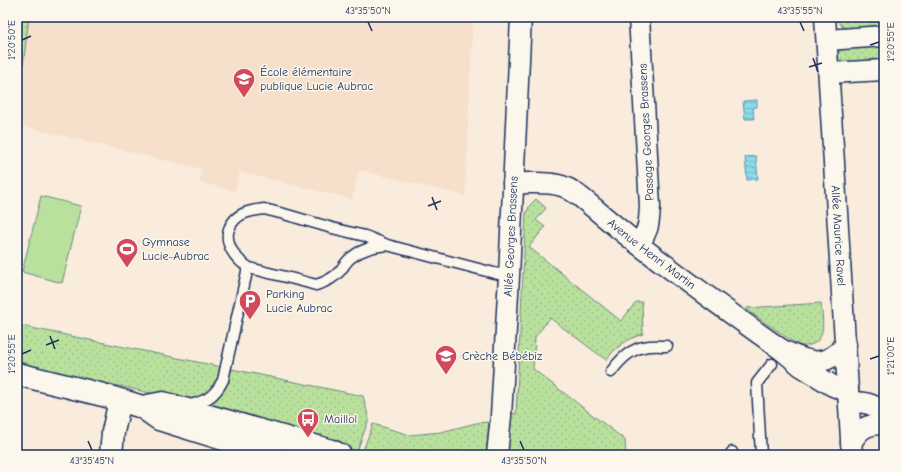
<svg xmlns="http://www.w3.org/2000/svg" width="901" height="472" font-family="'Comic Neue',sans-serif">
<style>
.built{fill:#f6dfcb}
.green{fill:url(#green-dots);stroke:#6a887e}
.pitch{fill:#b9e19d;stroke:#6a887e}
.water{fill:url(#water-rules);stroke:#5e96b1}
.lines{fill:none;stroke-linecap:round;stroke-linejoin:round}
.lane-casing{stroke:#1b2f5e;stroke-width:13}
.street-casing{stroke:#1b2f5e;stroke-width:23}
.secondary-casing{stroke:#1b2f5e;stroke-width:25}
.lane{stroke:#fbf7ec;stroke-width:10}
.street{stroke:#fbf7ec;stroke-width:20}
.secondary{stroke:#fbf7ec;stroke-width:22}
.ticks{fill:none;stroke:#1b2f5e;stroke-width:1.5}
.labels{text-anchor:middle;stroke-width:3;stroke-linejoin:round;paint-order:stroke}
.poi-label{font-size:12px;fill:#1b2f5e;stroke:#fbf7ec;text-anchor:start}
.street-label{font-size:12px;fill:#1b2f5e;stroke:#fbf7ec}
.neatline{fill:none;stroke:#1b2f5e;stroke-width:1.5}
.ticks-label{font-size:10px;text-anchor:middle;fill:#1b2f5e}
</style>
<defs>
<pattern id="green-dots" width="8" height="8" patternUnits="userSpaceOnUse"><rect width="8" height="8" fill="#b9e19d"/><path d="M2 2h.1M6 6h.1" fill="none" stroke="#9ec18a" stroke-width="1.8" stroke-linecap="round"/></pattern>
<pattern id="water-rules" width="6" height="5" patternUnits="userSpaceOnUse"><rect width="6" height="5" fill="#8bdae8"/><path d="M0 2.5h6" fill="none" stroke="#77bbc9"/></pattern>
</defs>
<rect width="100%" height="100%" fill="#f9ecdd"/>
<filter id="ink" filterUnits="userSpaceOnUse"><feTurbulence type="fractalNoise" baseFrequency=".025" numOctaves="2"/><feDisplacementMap in="SourceGraphic" scale="8" xChannelSelector="R" yChannelSelector="G"/><feConvolveMatrix kernelMatrix="1 2 1 2 8 2 1 2 1" color-interpolation-filters="sRGB"/></filter>
<g filter="url(#ink)">
<path class="built" d="M29 17H473L465 196 359 170 352 199 240 172 235 191 199 182 202 169 17 125V115Z"/>
<path class="green" d="M17 17H29L17 115Z
M835 17H858L863 20 871 22 884 21V31L847 29 842 26Z
M884 41V65L843 62 837 59 836 55 846 46Z
M536 199 546 208 536 220 545 227 529 247 621 321 636 302H642L643 334C627 339 616 347 606 360L550 318 535 337 533 369 625 440 626 455H508L507 449 508 412 516 414 526 213 530 205Z
M821 303C822 317 828 340 810 345 804 347 800 346 795 343L747 310V308Z
M17 325 363 396 369 419 357 451 299 430 172 398 124 387 17 365Z
M489 422 486 455H366L362 453 373 424 410 435 441 432 476 423Z"/>
<path class="pitch" d="M41 196 81 206 62 283 22 272Z"/>
<path class="water" d="M757 100V107L753 108 754 119H745L743 101Z
M756 156 758 179 747 180 745 157Z"/>
<g class="lines">
<g class="lane-casing">
<path id="lane" d="M264 209 284 214 332 228 365 236 387 245C375 247 363 248 352 257 347 260 344 266 340 271 334 278 326 282 316 285 299 280 282 276 265 272 260 270 253 270 248 267 235 259 224 243 229 229 235 213 249 211 264 209Z
M387 245 494 273 509 276
M611 372C619 361 630 349 644 347 652 345 660 346 667 346
M187 406C205 401 214 398 223 380L248 267
M730 455 732 452
M761 455 757 383 772 364"/>
</g>
<g class="street-casing">
<g id="street">
<path id="s1" d="M825 17 852 455"/>
<path d="M827 40 884 36"/>
<path d="M829 73 884 70"/>
<path id="s2" d="M513 183C529 184 546 181 562 186 574 190 584 200 594 208 609 221 624 233 639 245 686 281 734 316 782 350"/>
<path d="M639 244C649 229 649 224 650 206L639 17"/>
<path d="M846 345C823 370 809 362 782 350L801 366 833 386 841 389 848 388"/>
<path d="M849 402C865 402 871 403 884 412"/>
<path d="M851 443C860 428 867 424 884 424"/>
<path id="s3" d="M497 455 501 416 509 276 521 17"/>
</g>
</g>
<g class="secondary-casing">
<path id="secondary" d="M17 374 103 395 120 400 142 407 159 419 275 455
M142 407 163 403 332 451 340 455
M111 455 113 432 120 400"/>
</g>
<use href="#lane" class="lane"/>
<use href="#street" class="street"/>
<use href="#secondary" class="secondary"/>
</g>
</g>
<path class="ticks" d="M368 22 372 31M800 22 804 31M22 40 31 36M870 45 879 42M813 58 818 72M809 67 822 63M432 197 437 210M428 206 441 201M50 336 55 349M46 345 59 340M22 354 31 350M870 359 879 356M88 441 92 450M520 441 524 450"/>
<defs>
<g id="school-pin" transform="scale(1.15)"><path d="M0 17L-7.5 6A9.5 9.5 0 1 1 7.5 6Z" fill="#d1495b" stroke="#fbf7ec"/><path d="M0-5L7-2L0 1L-7-2ZM-4 1L0 2.5L4 1V4Q0 6-4 4Z" fill="#fff"/></g>
<g id="stadium-pin" transform="scale(1.15)"><path d="M0 17L-7.5 6A9.5 9.5 0 1 1 7.5 6Z" fill="#d1495b" stroke="#fbf7ec"/><path d="M0-5a6.5 5 0 1 0 0 10a6.5 5 0 1 0 0-10ZM-3.5-1.8h7v3.6h-7Z" fill="#fff"/></g>
<g id="parking-pin" transform="scale(1.15)"><path d="M0 17L-7.5 6A9.5 9.5 0 1 1 7.5 6Z" fill="#d1495b" stroke="#fbf7ec"/><path d="M-3.5-5.5H1a3.5 3.5 0 0 1 0 7H-1V5.5H-3.5ZM-1-3.4V-.6H.8a1.4 1.4 0 0 0 0-2.8Z" fill="#fff"/></g>
<g id="bus-pin" transform="scale(1.15)"><path d="M0 17L-7.5 6A9.5 9.5 0 1 1 7.5 6Z" fill="#d1495b" stroke="#fbf7ec"/><path d="M-5-6H5V4H4V6H2V4H-2V6H-4V4H-5ZM-3.5-4V0h7V-4ZM-3.5 1.2v1.5H-2V1.2ZM2 1.2v1.5H3.5V1.2Z" fill="#fff"/></g>
</defs>
<g fill-rule="evenodd">
<use href="#school-pin" x="244" y="79"/>
<use href="#stadium-pin" x="127" y="249"/>
<use href="#parking-pin" x="250" y="301"/>
<use href="#school-pin" x="446" y="356"/>
<use href="#bus-pin" x="308" y="419"/>
</g>
<g class="labels">
<g class="poi-label">
<text x="260" y="76">École élémentaire<tspan x="260" dy="14">publique Lucie Aubrac</tspan></text>
<text x="142" y="246">Gymnase<tspan x="142" dy="14">Lucie-Aubrac</tspan></text>
<text x="266" y="298">Parking<tspan x="266" dy="14">Lucie Aubrac</tspan></text>
<text x="462" y="360">Crèche Bébébiz</text>
<text x="324" y="423">Maillol</text>
</g>
<g class="street-label">
<text transform="translate(646 132) rotate(-93)" y="4">Passage Georges Brassens</text>
<text dy="4" stroke="none"><textPath href="#s3" startOffset="219">Allée Georges Brassens</textPath></text>
<text dy="4" stroke="none"><textPath href="#s1" startOffset="219">Allée Maurice Ravel</textPath></text>
<text dy="4" stroke="none"><textPath href="#s2" startOffset="162">Avenue Henri Martin</textPath></text>
</g>
</g>
<rect width="901" height="472" fill="none" stroke="#fbf7ec" stroke-width="44"/>
<rect x="22" y="22" width="857" height="428" class="neatline"/>
<g class="ticks-label">
<text x="368" y="14">43°35'50"N</text>
<text x="800" y="14">43°35'55"N</text>
<text transform="translate(11 40) rotate(-90)" y="4">1°20'50"E</text>
<text transform="translate(890 42) rotate(-90)" y="4">1°20'55"E</text>
<text transform="translate(11 354) rotate(-90)" y="4">1°20'55"E</text>
<text transform="translate(890 356) rotate(-90)" y="4">1°21'00"E</text>
<text x="92" y="464">43°35'45"N</text>
<text x="524" y="464">43°35'50"N</text>
</g>
</svg>
